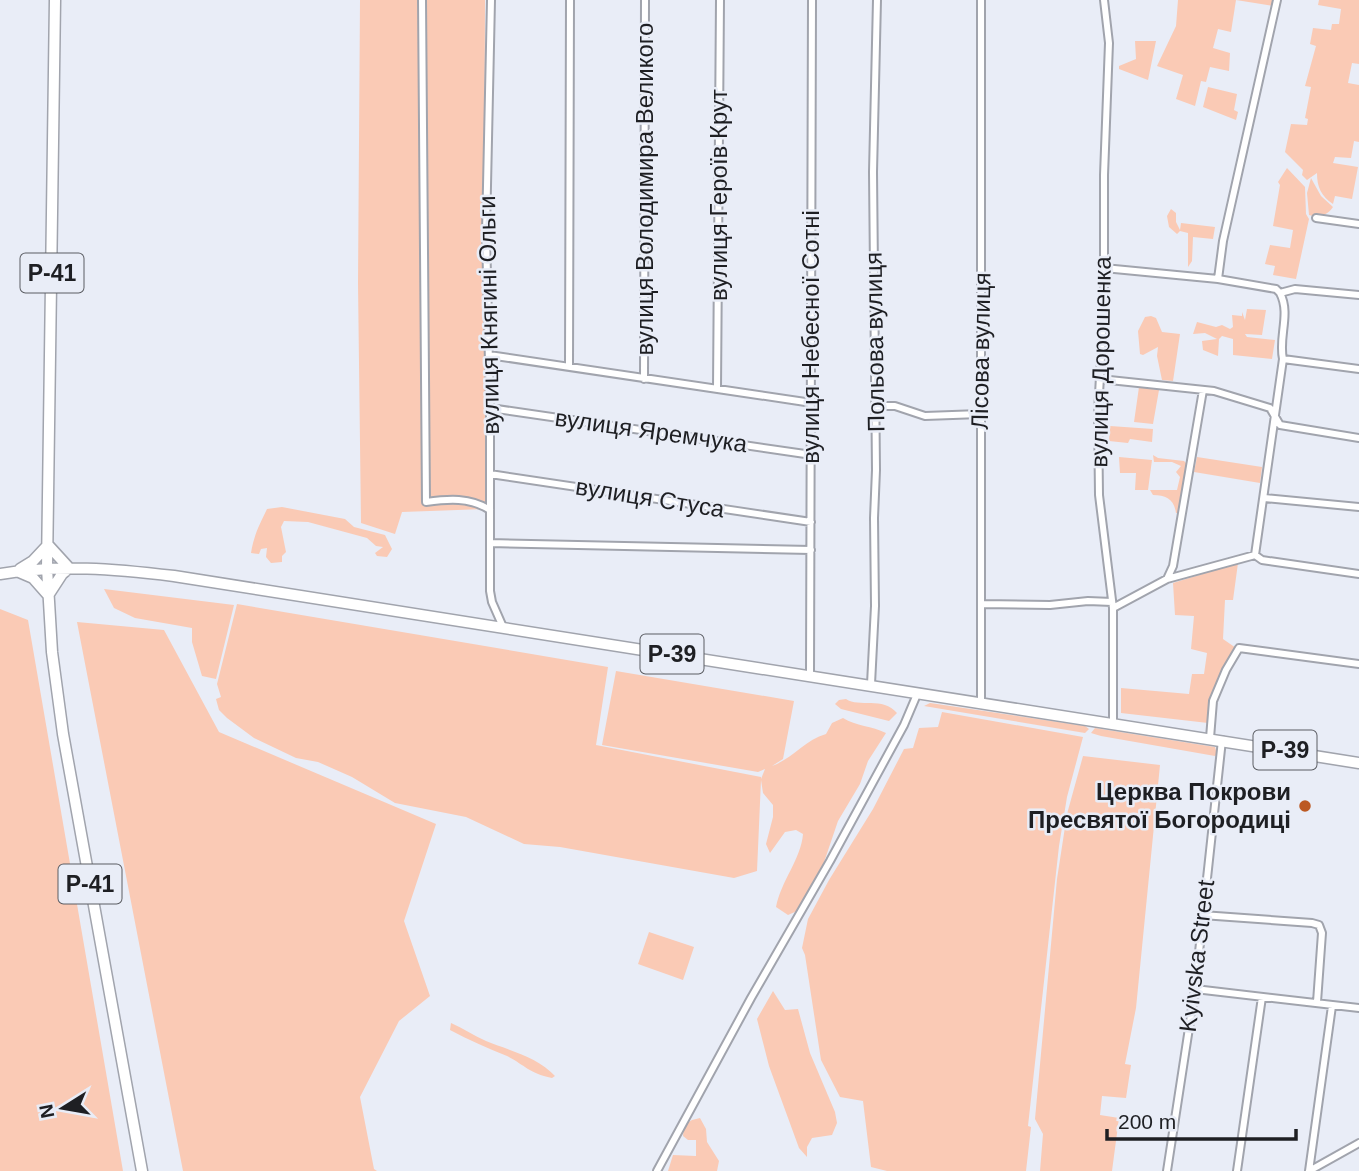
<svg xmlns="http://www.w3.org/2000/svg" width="1359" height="1171" font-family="Arial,sans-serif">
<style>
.green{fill:#facab5}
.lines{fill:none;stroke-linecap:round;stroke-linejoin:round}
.minor-casing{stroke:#a1a4ad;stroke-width:10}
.primary-casing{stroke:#a1a4ad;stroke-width:13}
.minor{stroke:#fff;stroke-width:6}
.primary{stroke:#fff;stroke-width:10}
.poi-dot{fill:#bc5922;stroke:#e9edf7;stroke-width:2.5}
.labels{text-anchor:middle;stroke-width:5;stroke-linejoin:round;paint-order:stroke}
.shield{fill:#e9edf7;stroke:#5b5d63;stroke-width:2}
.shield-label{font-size:23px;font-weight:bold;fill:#1e1f23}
.street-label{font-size:24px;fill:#1e1f23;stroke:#e9edf7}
.poi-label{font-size:24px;font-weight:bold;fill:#1e1f23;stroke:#e9edf7;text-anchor:end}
</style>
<rect width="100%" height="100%" fill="#e9edf7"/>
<path class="green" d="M360 0H485L484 273 488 503 485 509 402 512 395 534 361 523 358 283Z
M1178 0H1274L1273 6 1236 0 1231 32 1218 29 1213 48 1230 53 1229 71 1210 67 1206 82 1201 81 1195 106 1176 99 1183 75 1157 66 1176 26Z
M1319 0H1359V64L1352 63 1348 83 1359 85V142L1354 141 1351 158 1335 157 1333 163 1358 167 1352 199 1335 196 1333 204C1321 196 1317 187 1317 173L1307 180 1302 175 1303 170 1285 152 1291 124 1307 125 1308 119 1305 118 1311 87 1305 86 1316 46 1310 44 1313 28 1331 30 1332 24H1339L1341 9 1318 5Z
M1135 41H1156L1148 80 1119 69V66L1136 59Z
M1208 87 1237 94 1234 110 1238 112 1236 120 1203 107Z
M1287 168 1305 187 1306 214 1309 219 1296 279 1273 275 1275 266 1265 264 1270 245 1290 248 1293 230 1273 226 1280 185 1278 182Z
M1311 178 1321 196 1333 207C1327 216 1318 218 1309 215L1307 193Z
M1171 209 1176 213V222L1180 230 1181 223 1215 227 1213 239 1193 237 1192 261 1188 267V233L1180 231 1177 234 1169 227 1167 216Z
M1247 309 1266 310 1262 335 1245 334 1247 337 1275 340 1272 359 1233 355V339L1222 336 1219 339 1218 356 1203 350 1202 341 1217 339 1205 333 1193 334 1197 322 1216 327 1222 325 1230 329 1233 327 1232 315 1242 316V312L1245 320Z
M1151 316 1156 318 1162 332 1180 334 1173 381 1162 380 1157 356 1158 347 1143 355 1140 354 1138 331 1145 317Z
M1139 387 1159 390 1153 424 1134 422Z
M1110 426 1153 429 1152 442 1130 439 1128 443 1109 441Z
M1153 455 1158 458 1184 461 1187 464 1184 492 1179 513H1176C1174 499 1166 495 1153 495L1150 490H1177L1180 477 1176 472 1181 466 1172 462H1154Z
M1119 457 1152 460 1148 490H1135L1136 473H1120Z
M1197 457 1262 467 1260 483 1194 472Z
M282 507 345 519 354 527 385 535 392 549 387 557 377 556 375 553 383 547 376 546 367 538 308 522 284 521 281 527 286 552 282 556V562L271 563 266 557 267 548 261 549 259 554 251 553C254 534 260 524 267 509Z
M1238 563 1233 600H1225L1223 639 1236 648 1220 678 1218 677 1211 698 1208 723 1121 713V688L1189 694 1192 674H1204L1207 653 1191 649 1194 616 1175 615 1173 583Z
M104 589 234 605 216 679 202 676 192 642V628L135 618 114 608Z
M237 604 608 667 596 745 761 777V779L765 769 758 772 602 745 616 671 794 701 783 759 772 766C792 759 805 740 826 734L832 723 843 718C856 726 872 726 886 733L868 761 860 784 838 821 821 871 797 911 788 915 776 907C781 881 801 859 803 834L796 830 785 832 770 853 766 844 773 817V805L763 793 761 780 757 871 734 878 560 847 524 844 466 817 395 803 352 777 318 762 296 758 254 738 227 718 219 710 216 699 221 697 217 684Z
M0 609 28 620 123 1171H0Z
M77 622 164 630 219 732 436 824 404 921 430 996 399 1021 360 1097 374 1169 377 1171H183Z
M846 699C859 708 883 696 897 713L889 721 841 709 835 704 839 700Z
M930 703 1085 726 1089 729 1085 733 924 706Z
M942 712 1083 737 1067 797 1059 846 1028 1126 1031 1127 1026 1171H887L871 1167 863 1101 840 1097 821 1060 805 955 802 948 808 919 829 880 873 809 904 749 913 748 919 728 938 727Z
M1095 728 1215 747 1217 754 1215 756 1101 736 1091 733Z
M1083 756 1160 765 1136 1008 1125 1064 1131 1065 1126 1098 1102 1096 1100 1115 1119 1118 1112 1171H1040L1043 1134 1035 1119 1057 879 1067 814Z
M649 932 694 947 683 980 638 964Z
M773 991 785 1010 798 1009 810 1053 835 1112 837 1123 832 1135 812 1138 807 1147V1157L799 1148 769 1066 757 1019Z
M451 1023C463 1028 474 1036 486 1041 508 1050 538 1057 555 1076L552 1078C528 1073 525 1065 507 1056 487 1048 469 1040 450 1030Z
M700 1118 706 1129 707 1142 719 1161 717 1171H668L673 1155 696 1156V1140H688L683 1136 684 1125 692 1120Z"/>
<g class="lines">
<g class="minor-casing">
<path id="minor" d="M422 0 426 502C448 499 470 497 490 510
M491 0 486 232 490 408V591L492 602 503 627
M1104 0 1109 43 1104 175V302L1098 413 1099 495 1113 608V724
M1316 218 1359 224
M1104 268 1218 279 1276 289 1280 293 1295 289 1359 295
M1218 279 1223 241 1277 0
M489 355 812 403
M1283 359 1359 369
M569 366 570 0
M644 379 645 0
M1100 379 1214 391 1270 408 1280 425 1359 438
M717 389 720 0
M877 406H895L925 416 980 414
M490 408 812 455
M490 474 811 522
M1264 498 1359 507
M490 543 811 550
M1255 555 1283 359C1278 337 1291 314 1280 293
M1255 555 1262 560 1359 574
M1167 579 1173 566 1203 390
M981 604 1050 605 1088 601 1112 602
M1113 608 1167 579 1255 555
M810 675 812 0
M871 684 875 606 874 518 876 470 873 172 877 0
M981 702V0
M1210 738 1213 701 1226 670 1239 648 1359 664
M1202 915 1312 923 1319 925 1322 933 1317 1002
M1195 989 1359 1008
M657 1171 751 998 830 861 904 725 918 692
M1167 1171 1195 989 1222 740
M1237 1171 1262 997
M1309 1171 1332 1006
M1309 1171 1359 1143"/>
</g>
<g class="primary-casing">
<path id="primary" d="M55 0 47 568 52 652 63 734 142 1171
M48 545 69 568
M20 569 33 561 48 545
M19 572 33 578 48 595
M0 574C59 564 115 569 174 576L1359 763
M49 594 62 574 69 568"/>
</g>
<use href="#minor" class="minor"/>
<use href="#primary" class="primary"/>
</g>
<circle class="poi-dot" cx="1305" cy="806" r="7"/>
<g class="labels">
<g class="shield">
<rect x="20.5" y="253.5" width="63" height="39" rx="5"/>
<rect x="640.5" y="634.5" width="63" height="39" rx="5"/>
<rect x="1253.5" y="730.5" width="63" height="39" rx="5"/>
<rect x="58.5" y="864.5" width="63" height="39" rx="5"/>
</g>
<g class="shield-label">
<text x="52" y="281">Р-41</text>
<text x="672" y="662">Р-39</text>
<text x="1285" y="758">Р-39</text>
<text x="90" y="892">Р-41</text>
</g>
<g class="street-label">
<text transform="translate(645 189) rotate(-90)" y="8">вулиця Володимира Великого</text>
<text transform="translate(719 195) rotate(-90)" y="8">вулиця Героїв Крут</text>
<text transform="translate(489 315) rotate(-91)" y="8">вулиця Княгині Ольги</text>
<text transform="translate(811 337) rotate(-90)" y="8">вулиця Небесної Сотні</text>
<text transform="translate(875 342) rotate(-91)" y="8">Польова вулиця</text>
<text transform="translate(981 351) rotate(-89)" y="8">Лісова вулиця</text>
<text transform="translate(1101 362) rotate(-89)" y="8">вулиця Дорошенка</text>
<text transform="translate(651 431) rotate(8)" y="8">вулиця Яремчука</text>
<text transform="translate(650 498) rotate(9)" y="8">вулиця Стуса</text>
<text transform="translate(1197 956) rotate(-83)" y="8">Kyivska Street</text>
</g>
<g class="poi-label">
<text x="1291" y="800">Церква Покрови<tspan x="1291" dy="28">Пресвятої Богородиці</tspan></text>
</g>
</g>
<g transform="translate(63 1108) rotate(259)" stroke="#e9edf7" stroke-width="5" paint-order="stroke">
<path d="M0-5L12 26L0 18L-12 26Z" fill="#1e1f23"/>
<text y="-10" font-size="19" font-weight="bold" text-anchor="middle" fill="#1e1f23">N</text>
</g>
<path d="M1107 1129v10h189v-10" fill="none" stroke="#1e1f23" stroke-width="3.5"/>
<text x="1118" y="1129" font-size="21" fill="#1e1f23" stroke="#e9edf7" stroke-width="5" paint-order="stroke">200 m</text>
</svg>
